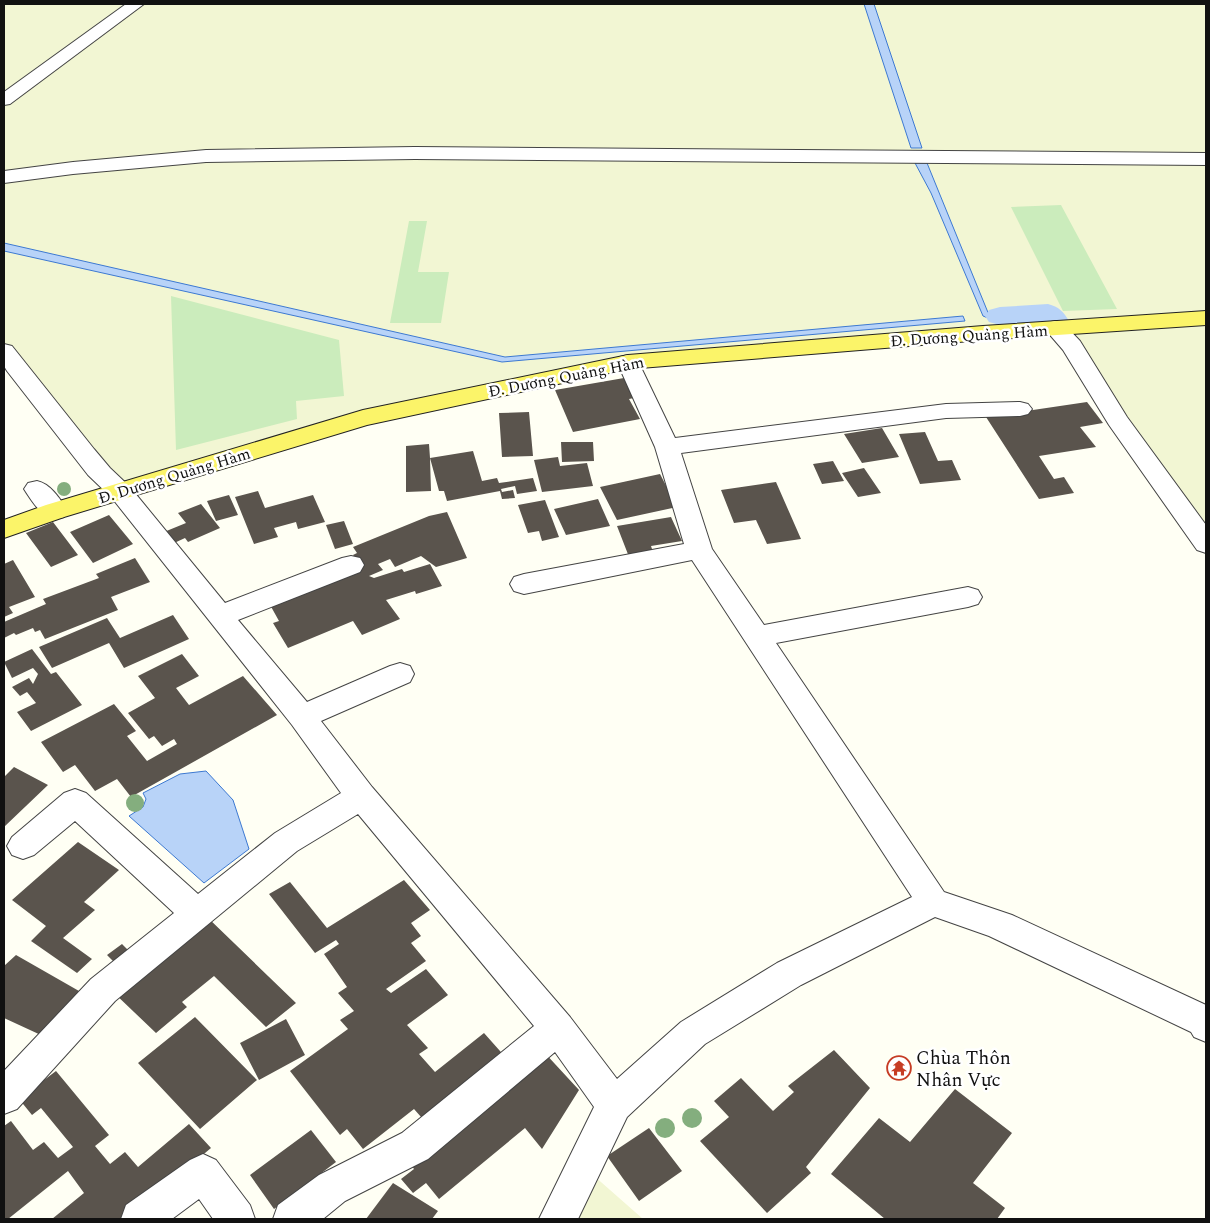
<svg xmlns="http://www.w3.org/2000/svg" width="1210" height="1223" font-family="Spectral,serif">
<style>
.farmland{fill:#f2f6d3}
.green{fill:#cbecbc}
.water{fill:#b8d3f8;stroke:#3d79d1}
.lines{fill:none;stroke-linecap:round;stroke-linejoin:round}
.canal{fill:#b8d3f8;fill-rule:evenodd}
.building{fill:#5a544d}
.minor-casing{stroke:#444;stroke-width:2}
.major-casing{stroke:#222;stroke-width:2}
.minor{fill:#fff;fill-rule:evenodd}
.major{fill:#fbf469;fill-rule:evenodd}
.tree{fill:#84ae7e}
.labels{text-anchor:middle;stroke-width:5;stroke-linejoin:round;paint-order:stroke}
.street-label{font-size:16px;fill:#111;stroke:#fff}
.near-poi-label{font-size:19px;fill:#111;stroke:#fff;text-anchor:start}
</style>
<rect width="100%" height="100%" fill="#fffff4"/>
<path class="farmland" d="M4 4H1206V544L1117 420 1055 328 628 362 363 418 122 491 39 399 4 352Z
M593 1175 643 1219H558L565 1203Z"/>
<path class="green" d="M1061 205 1117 309 1063 311 1011 207Z
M409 221H427L418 272H449L441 323H390Z
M171 296 339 340 344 396 296 401 297 419 176 450Z"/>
<path class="water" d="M864 4H874L922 148H911Z
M915 163H927L989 315 1048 309 1054 314 988 318 983 316 931 193Z
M4 243 505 357 963 316 965 321 502 362 4 251Z
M206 771 233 800 249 849 204 883 129 816 143 807 146 799 143 793 180 774Z"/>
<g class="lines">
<path class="canal" d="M1048 304C1059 307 1063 311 1069 321L1065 327C1055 330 1046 331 1040 323L1000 325 989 322 985 316 989 310 1000 307Z"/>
</g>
<path class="building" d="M624 378 634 398 629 399 640 419 573 432 555 390Z
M1087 402 1103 423 1080 427 1096 447 1039 456 1054 479 1064 477 1074 493 1039 499 986 417Z
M529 412 533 456 502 457 499 413Z
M882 428 899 457 862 463 844 434Z
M925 432 938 461 952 460 961 480 920 484 899 434Z
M561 442H593L594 461 562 462Z
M429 444 430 458 473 451 482 481 497 478 499 483 533 478 537 491 517 494 515 486 501 489 502 492 513 490 515 498 502 499 500 491 447 501 444 491H439L430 458 431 491 406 492V446Z
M558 457 560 466 587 463 593 486 542 492 534 460Z
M833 461 844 481 822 484 813 464Z
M864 468 881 493 858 497 842 473Z
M660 474 677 507 617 520 600 487Z
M776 482 801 539 767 544 756 520 734 523 721 490Z
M258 491 265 508 313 495 325 522 298 529 296 522 274 528 278 537 254 544 235 497Z
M229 495 238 515 216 521 207 501Z
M598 499 610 526 566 535 554 509Z
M545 500 559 537 542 541 539 531 528 533 518 505Z
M201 504 220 528 188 542 185 538 172 544 164 532 186 523 178 513Z
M447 512 467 558 436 567 421 556 395 567 390 559 378 564 383 570 369 576 374 578 402 569 404 572 430 564 442 586 416 594 415 591 386 600 400 619 362 635 353 621 288 648 273 623 279 621 269 603 362 567 353 555 357 553 353 547 429 516Z
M109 515 133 544 93 563 70 532Z
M671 517 682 541 651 546 655 558 631 562 617 526Z
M344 521 353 544 335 549 326 525Z
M53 522 78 555 51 567 26 533Z
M135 558 150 582 111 597 118 610 45 639 40 630 35 632 33 628 16 635 14 633 4 638V622L46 604 43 599 99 578 96 574Z
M13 560 35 597 9 607 13 613 4 617V564Z
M173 615 189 639 124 668 109 643 52 668 39 647 107 618 120 638Z
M32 649 51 674 56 672 82 705 31 731 17 712 36 703 27 692 20 696 12 687 29 678 33 684 38 674 33 668 12 678 4 662Z
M182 654 199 676 176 688 189 705 243 676 277 715 131 797 117 779 95 791 75 765 63 772 41 742 114 704 136 731 127 736 147 761 177 744 174 739 162 746 154 736 149 739 128 713 155 698 138 676Z
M14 767 48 785 4 827V777Z
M78 842 119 870 84 902 95 910 63 938 92 959 77 973 31 941 46 926 12 900Z
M404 880 430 910 411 923 421 936 411 943 426 961 386 989 391 993 426 969 448 995 407 1025 428 1048 419 1054 435 1072 484 1033 508 1060 429 1126 414 1109 363 1149 347 1129 340 1135 290 1071 348 1029 340 1020 354 1011 338 993 347 987 324 954 339 944 336 940 315 953 269 894 290 882 327 928Z
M206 916 296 1003 266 1027 214 976 182 1002 187 1007 156 1033 112 991Z
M122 944 131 953 116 964 107 955Z
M16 955 79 991 43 1036 4 1018V966Z
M195 1017 257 1080 200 1129 138 1063Z
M286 1019 305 1055 259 1080 240 1043Z
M834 1050 870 1088 806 1167 811 1173 767 1213 700 1141 729 1117 714 1101 741 1078 773 1111 794 1092 788 1086Z
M543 1051 579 1090 542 1149 525 1128 439 1199 426 1183 413 1193 401 1179 414 1169 407 1159Z
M56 1071 109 1135 95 1146 110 1164 125 1152 138 1167 189 1124 211 1148 126 1219H52L84 1193 68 1171 8 1219H4V1126L11 1121 33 1150 44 1142 58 1158 73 1147 41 1108 32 1115 19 1099Z
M955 1089 1012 1133 973 1183 1005 1208 997 1219H885L831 1174 879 1118 910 1142Z
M649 1128 682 1171 639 1201 607 1156Z
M311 1130 336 1162 274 1209 250 1175Z
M393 1183 438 1211 432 1219H366Z"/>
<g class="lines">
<g class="minor-casing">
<path id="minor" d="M126 4H144L10 104 4 105V92Z
M415 147 1206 153V165L415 159 206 162 73 174 4 183V171L73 162 206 150Z
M1055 321 1063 323 1080 341 1127 417 1206 525V553L1197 550 1109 425 1063 350 1044 328 1047 323Z
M4 344 12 346 94 449 110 468 130 487 225 603 342 558 351 556 360 558 364 565 360 572 238 620 307 702 390 666 400 663 410 666 414 674 410 682 321 721 372 787 570 1017 617 1079 681 1022 777 963 912 897 692 560 524 594 514 591 510 584 514 577 524 574 684 544 655 447 617 362 620 357 628 355 636 357 675 438 946 404 1020 402 1028 404 1032 409 1028 414 1020 416 946 418 681 453 712 549 764 625 968 587 978 590 982 597 978 604 968 607 776 643 944 892 1012 915 1206 1005V1042L1194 1037 1191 1032 989 936 935 917 801 985 705 1044 627 1117 578 1219H539L594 1107 555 1052 428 1159 345 1201 323 1219H273L278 1205 319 1175 402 1133 534 1026 358 814 297 851 115 1001 17 1109 4 1114V1071L91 979 174 913 75 821 34 855 23 859 12 855 7 846 12 837 64 793 75 789 86 793 198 894 275 833 341 793 292 725 112 498 88 475 7 371 4 366Z
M37 481C51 484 60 499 68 511L64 517C44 523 34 504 24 489L28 483Z
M203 1154 216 1160 250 1205 255 1219H213L199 1199 172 1219H121L126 1205 190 1160Z"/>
</g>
<g class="major-casing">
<path id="major" d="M1206 311V325L983 340 628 369 367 425 64 517 4 538V520L46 505 363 410 628 355 983 326Z"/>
</g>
<use href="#minor" class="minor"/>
<use href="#major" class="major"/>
</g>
<g class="tree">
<circle cx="64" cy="489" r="7"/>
<circle cx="135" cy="803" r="9"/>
<circle cx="692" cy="1118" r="10"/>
<circle cx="665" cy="1128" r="10"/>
</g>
<defs>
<g id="temple-ring" transform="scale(1.25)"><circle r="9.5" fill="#fff" stroke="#c63c24" stroke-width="1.5"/><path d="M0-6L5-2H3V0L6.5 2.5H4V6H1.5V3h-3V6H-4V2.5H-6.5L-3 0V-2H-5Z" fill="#c63c24"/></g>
</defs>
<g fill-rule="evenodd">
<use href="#temple-ring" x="899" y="1068"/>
</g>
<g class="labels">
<g class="street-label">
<text transform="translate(969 335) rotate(-4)" y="6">Đ. Dương Quảng Hàm</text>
<text transform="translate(566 376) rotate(-11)" y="6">Đ. Dương Quảng Hàm</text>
<text transform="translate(174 475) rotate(-17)" y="6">Đ. Dương Quảng Hàm</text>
</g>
<g class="near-poi-label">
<text x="916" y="1064">Chùa Thôn<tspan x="916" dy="22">Nhân Vực</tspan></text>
</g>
</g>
<rect width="1210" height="1223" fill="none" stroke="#111111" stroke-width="10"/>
</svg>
